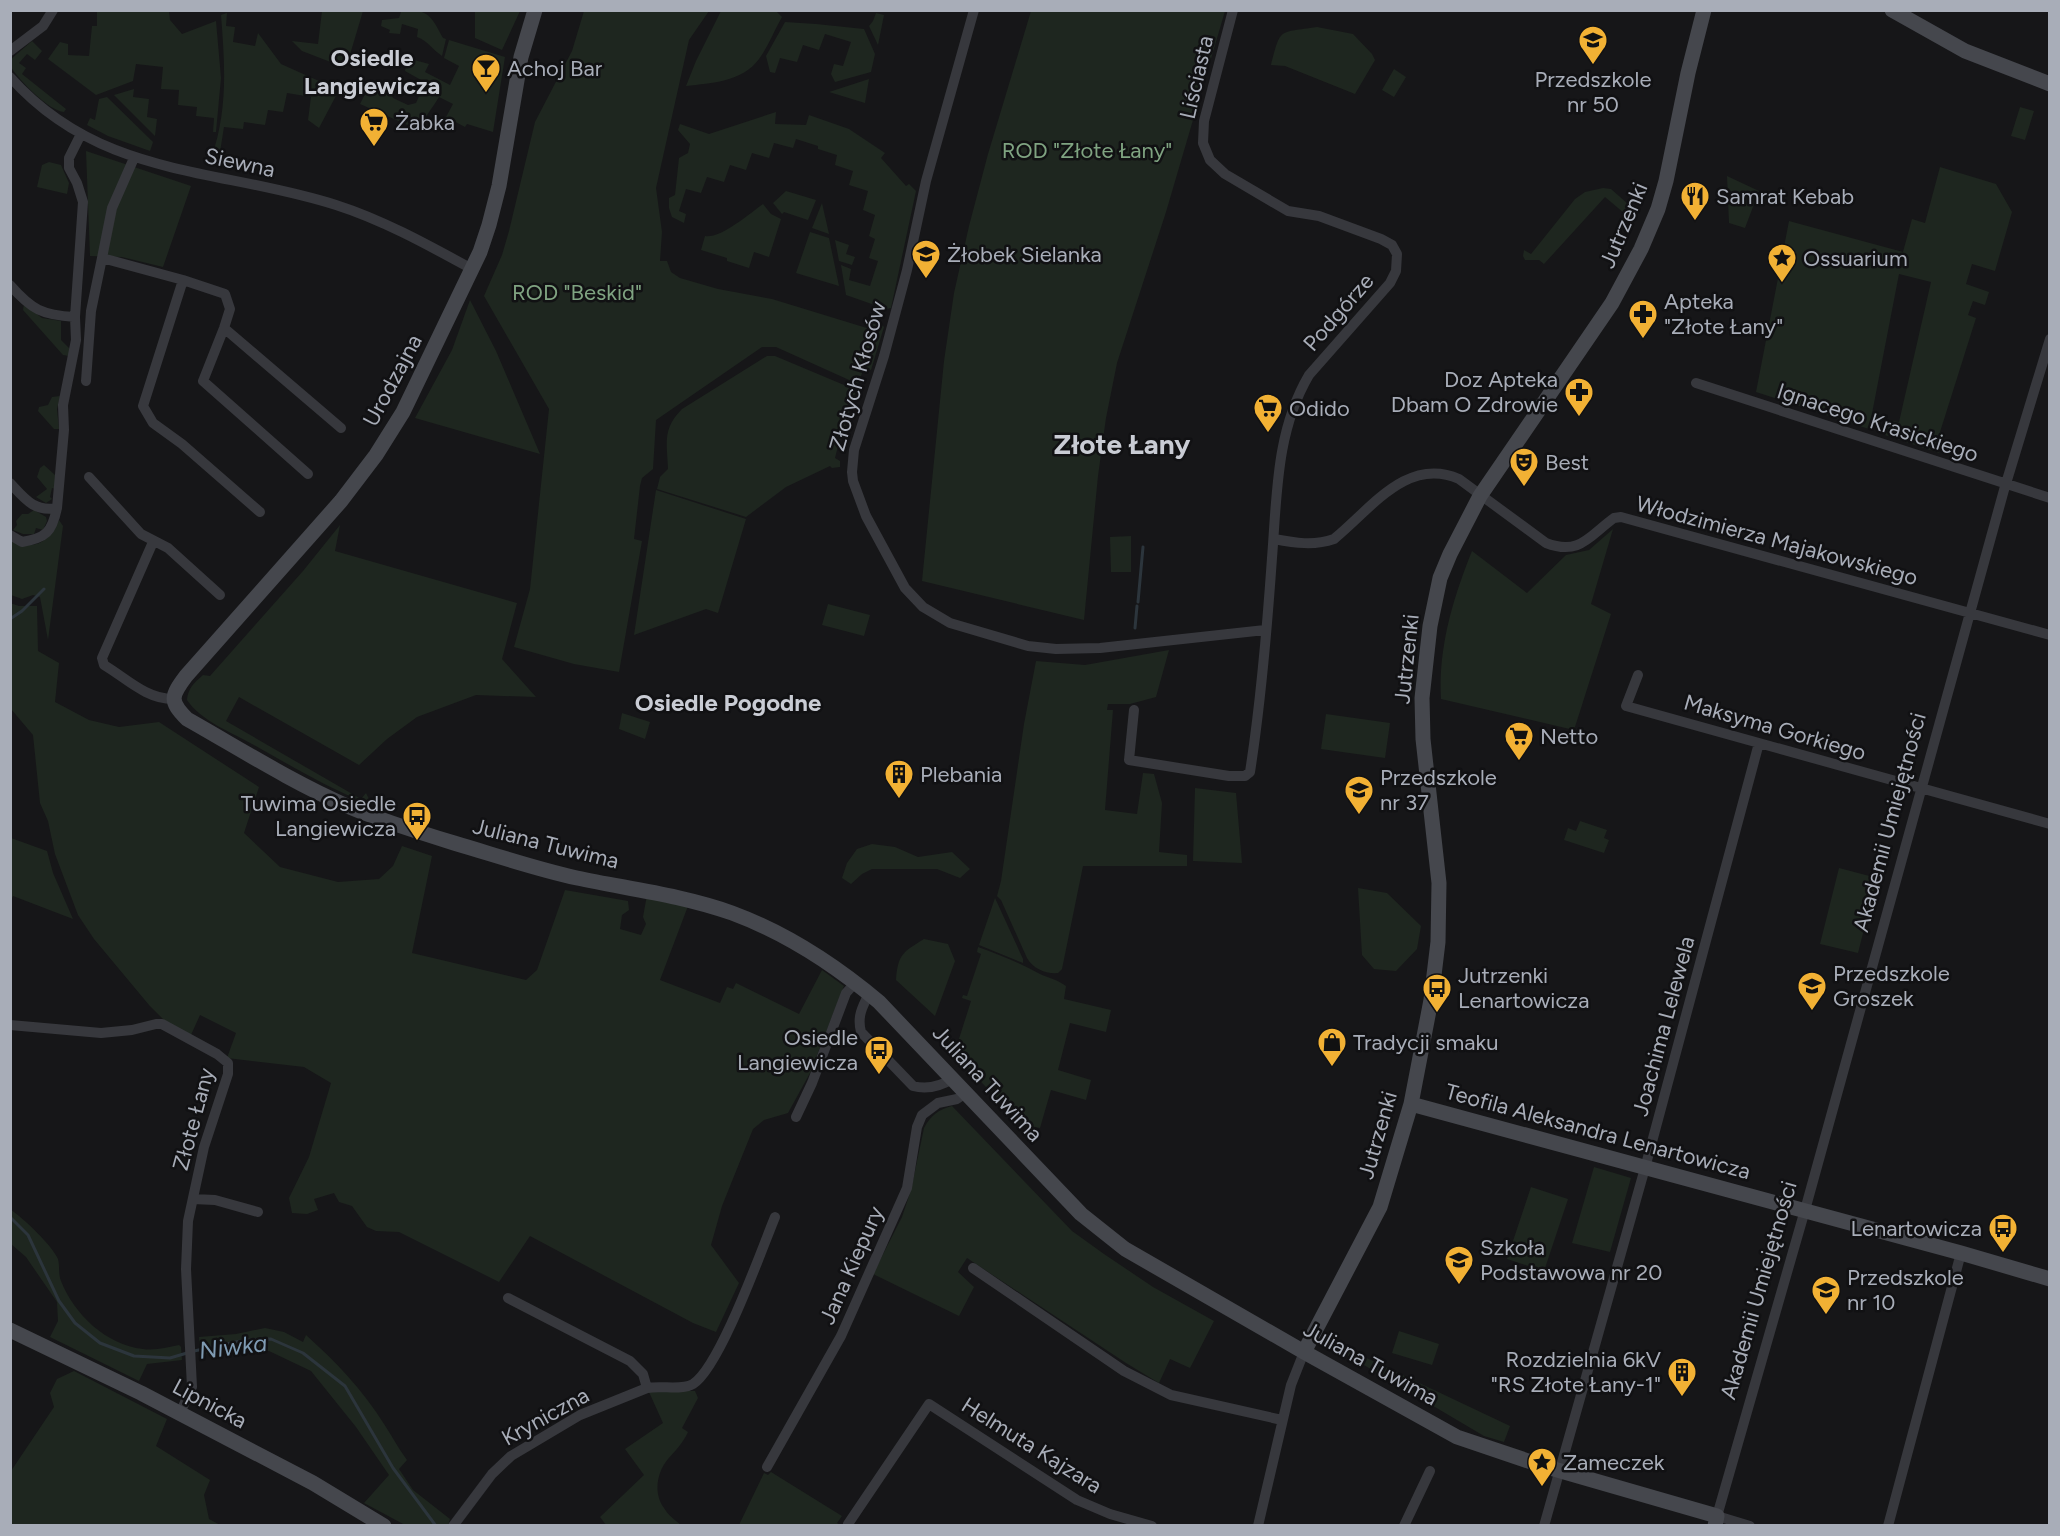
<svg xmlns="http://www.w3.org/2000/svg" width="2060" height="1536" font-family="Figtree,sans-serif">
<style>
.green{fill:#1e261f}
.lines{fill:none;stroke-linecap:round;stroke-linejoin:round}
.stream{stroke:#2c353c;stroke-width:3}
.street{stroke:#37383d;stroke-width:10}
.secondary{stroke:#45474d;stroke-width:15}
.labels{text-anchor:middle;stroke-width:5;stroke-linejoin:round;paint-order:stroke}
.poi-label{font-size:22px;fill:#a8adb8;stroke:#111113;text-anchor:start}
.street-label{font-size:22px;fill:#a8adb8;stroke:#111113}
.park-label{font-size:22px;fill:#7fa381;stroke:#111113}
.neighbourhood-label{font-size:24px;font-weight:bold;fill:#c9ccd4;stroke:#111113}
.water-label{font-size:24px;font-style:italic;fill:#7f9bb3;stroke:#111113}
.district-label{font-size:28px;font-weight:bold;fill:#c9ccd4;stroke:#111113}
</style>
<rect width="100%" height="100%" fill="#161618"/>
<path class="green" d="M97 11H169L170 20 182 34 216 21 221 78 216 132H213L214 118 196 116 197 107 178 105 179 90 161 89 163 67 136 64 133 81 96 95 48 59 60 42 68 44V55L89 56 92 26H97Z
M322 11H363L346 68 302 51 292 41 318 44Z
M395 11C426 10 428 9 443 38L446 39 442 56C433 50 427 40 417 37L418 29 402 24 400 34 389 33 390 30 381 26 382 20 399 18 401 12Z
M475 11H520L502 50 475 38Z
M584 11H709L689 40 656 188 662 232 660 261H667L671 272 680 278 718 289 772 299 870 329 874 320 878 321 884 327 871 370 864 368 858 384 776 347H762L656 420 653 469 642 478 640 486 634 539 642 541 619 672 574 664 514 647 530 589 549 409 484 296 502 255 509 231 535 122 572 51Z
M721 11H776L782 17C774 31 768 47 759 59 742 82 712 83 686 86L696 61Z
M1031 11H1225L1166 212 1117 363 1106 418 1098 476 1084 620 922 581 944 361 954 293 969 226 988 154Z
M227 13 226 26 235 27 233 42 255 46 258 33 281 64 339 90 319 128 308 120 311 97 287 93 283 112 268 110 265 125 244 122 243 129 224 127 220 152 225 153 223 165 211 159C228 110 225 66 221 15Z
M876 13 884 15 878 45 869 26 873 21Z
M785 22 816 24 864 29 875 54 871 72 835 82 831 74 834 64 843 66 851 42 825 34 819 50 803 45 797 62 780 58 775 73 770 72 766 56Z
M1317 27 1353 34 1372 54 1375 60 1355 94 1285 66 1271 65C1281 27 1278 33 1317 27Z
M449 40 505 57 493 132 467 124 465 127 446 117 453 104 439 97C432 109 424 117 419 130L360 104 368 88 376 91 380 83 389 89 393 98 408 105 416 103 423 87 421 80 405 71 407 58 429 64 425 72 450 85 459 66 444 58Z
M32 41 42 51 35 60 27 54 19 63 26 68 22 74 66 109 64 112C49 111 19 80 11 67L10 60Z
M1394 69 1406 77 1394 97 1382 90Z
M869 79 865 103 829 92Z
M134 89 133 97 149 99 147 117 157 119 155 136 114 95Z
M107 97 153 142 150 151 108 136 87 125 90 118 95 120 99 99Z
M2020 107 2034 111 2025 140 2011 136Z
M776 112 775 124 806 125 809 115 849 129 885 153 881 158 906 186 909 184 916 191 891 308 886 309 846 295 841 265 851 269 849 280 870 286 878 261 869 258 875 239 869 236 875 215 863 210 868 191 849 185 853 171 835 165 837 155 818 149V146L796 139 793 148 774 143 769 158 752 153 746 170 730 165 724 182 707 177 701 193 686 189 679 211 686 214 684 223 672 217 669 208V198L675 195 679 158 688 153 690 144 678 130 680 124 709 134Z
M86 151 191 186 163 267 122 257 90 256Z
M49 162 61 165 69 183 67 194 37 187 42 165Z
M1940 167 1996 184 2012 212 1995 271 1972 264 1966 284 1989 292 1985 305 1973 301 1968 315 1976 318 1940 432 1945 435 1939 453 1885 435 1891 421 1899 422 1931 282 1899 274 1869 429 1756 392 1789 221 1903 252 1912 219 1925 223Z
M1727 176 1759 191 1745 228 1729 223Z
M1603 188 1611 189 1628 204 1624 213 1605 197 1544 264 1539 260H1525L1523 256 1524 250 1531 254 1575 199 1585 192Z
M786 191 816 200 808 220 784 212 782 214 773 203Z
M822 203 829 234 812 228Z
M763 204 771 214 781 219 769 257 754 252 749 268 727 261V258L701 250 705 236C721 239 750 213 763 204Z
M810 232 829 238 839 286 796 273Z
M835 240 849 245 846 254 855 257 852 265 839 261Z
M470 300 496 351 540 454 415 418 452 350Z
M24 304 42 318 61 321V340L70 349 69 356 63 355 23 310Z
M767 356H775L856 390 837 450 835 458 840 461V467L832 468 830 466 786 487 746 517 657 489 660 477 668 469C667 443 662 429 682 409Z
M60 396 57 409 59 429H54L38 411 39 407 48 405 52 397Z
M44 465 55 475V489L52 488 50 497 52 499 46 503 36 497 47 489 37 477 40 468Z
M656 490 746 519 718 613 706 609 634 635Z
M34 510 46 517 47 521 43 530 36 528 34 534H23L13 530 17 525 16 521 22 514H28Z
M59 520 63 526 48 640 40 597 33 595 22 599 11 595V541C36 550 47 544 59 520Z
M340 525 335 551 517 603 502 659 536 697 476 695 417 717 387 739 359 765 239 697 226 721 361 799 366 793 369 799 367 803C327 788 290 765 252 744 231 732 201 721 187 700 188 688 194 683 203 675L210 676 303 571Z
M1613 529 1591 604 1611 614 1574 730 1441 699C1438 648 1453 598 1472 551L1527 593 1566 555 1589 550Z
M1131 536V572H1111L1110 537Z
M10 603 19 606H37L38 651 59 663 55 702 89 720 119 727 159 722 259 787 244 833 280 867 338 882 379 879 393 866 402 846 432 856 412 953 526 980 537 970 565 890 628 901 629 910 622 915 620 929 641 935 646 924 643 917 647 895 688 906 660 980 720 1003 727 987 733 989 736 983 799 1014 822 970 844 986 810 1073 788 1113 764 1120 753 1129 722 1206 711 1245 739 1283 716 1332 693 1323 530 1236 499 1282 399 1232 376 1231 367 1227 352 1206 339 1202 334 1193 314 1199 318 1210 307 1214 292 1213 289 1198 309 1157 331 1083 304 1067 227 1058 236 1033 200 1015 190 1037 165 1021 149 1005 94 939 78 915 55 854 48 821 40 803 33 735 11 709Z
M828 604 870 615 864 636 822 625Z
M1169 650 1156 697 1130 704H1108L1107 710H1113L1105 810 1137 814 1143 773 1154 774 1162 803 1159 852 1187 855V866H1083L1062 969 1058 973C1046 974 1033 969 1027 958L1001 900 997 896 1001 881 1024 724 1036 661 1085 665Z
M622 713 650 722 645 739 619 729Z
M1326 714 1390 723 1385 758 1321 749Z
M1195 788 1236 793 1242 863 1193 861Z
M1580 821 1607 830 1604 838 1609 840 1604 853 1564 840 1568 828 1576 831Z
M11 838 47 851 53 873 73 919 13 896 11 900Z
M872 844 895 847 918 857 952 852 970 869 960 878 937 869H872L862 874 851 884 842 878 847 863 857 849Z
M1839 868 1877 878 1858 953 1820 944Z
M1358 888 1387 893 1421 926 1417 949 1396 971 1374 969 1362 955Z
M995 898 1023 959V963L979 945Z
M924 939 948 944 955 961 935 1016 896 980C898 954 903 952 924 939Z
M978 947C1000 955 1020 963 1040 974 1049 978 1058 980 1066 986L1064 999 1111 1010 1106 1032 1070 1023 1058 1070 1091 1080 1086 1100 1051 1090 1040 1128 1021 1124 947 1046 949 1040 958 1042 971 1001 962 998 963 995 967 996 981 954 977 952Z
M952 1106 1072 1231 1104 1254 1153 1287 1214 1321 1190 1368 1170 1359 1159 1383 1126 1363 967 1258 958 1272 974 1287 959 1316 873 1274 902 1217 911 1190 924 1128C931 1115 938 1110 952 1106Z
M1594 1167 1631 1178 1610 1252 1572 1243Z
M1531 1187 1568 1199 1544 1271 1507 1259Z
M10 1209C23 1218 52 1245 58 1259 60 1266 58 1274 61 1281 74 1314 106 1345 143 1349 155 1351 167 1347 179 1345L181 1347 182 1360 147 1364 139 1381 50 1337 58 1321 57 1302 26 1257 11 1244Z
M265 1328 284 1332 303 1342 306 1335C335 1361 363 1390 384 1424 392 1436 398 1448 407 1460L399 1469 413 1490 450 1519 448 1525H405L364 1503 389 1475 356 1427 311 1371 269 1351 200 1354 199 1337 236 1334Z
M1399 1331 1439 1344 1432 1365 1392 1353Z
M1329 1335 1356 1353 1510 1426 1504 1442 1484 1436 1325 1342Z
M74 1371 167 1419 156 1446 210 1480 204 1495 209 1519 220 1525H11V1471L54 1407 50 1393 57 1379Z
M658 1390 695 1391 698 1398 682 1428 688 1432C683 1443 676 1450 668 1459 657 1472 653 1493 664 1508 668 1515 675 1520 681 1525H606L600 1517 644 1475 625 1449 663 1423 649 1392Z
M771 1472 842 1516 837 1523 840 1525H739L764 1473 768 1475Z"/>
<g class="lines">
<path class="stream" d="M1138 602 1143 547
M10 619 22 611 44 589
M1135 628 1137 606
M10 1217 28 1235 59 1301 75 1323 100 1343 134 1356 170 1358 187 1353
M194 1351 245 1340 271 1339 303 1353 345 1386 393 1468 436 1526"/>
<path class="street" d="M974 10 926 181 907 270 884 356 854 450 852 472 853 481 866 516 905 588 923 607 950 623 1028 646 1056 649 1100 648 1265 630
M10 51 43 26 53 10
M10 77C101 179 217 167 336 205 383 220 428 245 472 269
M134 158 112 208 102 258 183 280 143 406 153 423 182 444 260 512
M183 280 225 294 230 309 224 328 203 381 308 474
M10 285C32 310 42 315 75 317L83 202 77 183 69 168V158L81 134
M224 328 341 428
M86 381 91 311 102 258
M1696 383 2050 498
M89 477 141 534 168 548 220 595
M10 483C25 499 34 512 57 508L64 430 63 405 76 340 75 317
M10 535 22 542C46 538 52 532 57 508
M1274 539C1295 543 1314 546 1334 539 1371 509 1407 456 1459 479L1546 543C1580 556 1589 536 1614 518L1621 517 2050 635
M153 542 102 658 104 665C126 678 146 699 173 699
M1638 675 1626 706 2050 824
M1134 710 1129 760 1229 776H1245L1250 772C1261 701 1267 630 1272 558 1277 495 1276 431 1309 375L1390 283 1396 271 1397 254 1392 245 1381 239 1319 216 1288 211 1225 174 1210 160 1203 143 1204 121 1233 10
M869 994C862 1007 857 1017 861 1032L913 1086C927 1090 941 1086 954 1078
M10 1025 101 1033 132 1030 156 1024H162L217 1054 228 1063V1074L204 1147 188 1221 186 1269 192 1387 180 1413
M796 1117 812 1083 846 993 856 982
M193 1199 215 1200 258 1212
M973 1268 1124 1371 1171 1395 1282 1420
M508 1298 630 1361 643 1374 647 1388
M767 1467 841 1336 907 1188 917 1127 922 1115 938 1103 957 1099 967 1092
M453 1526 492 1474 511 1456 580 1415 647 1388C662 1385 681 1391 693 1384 720 1367 761 1251 775 1217
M850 1526 848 1524 929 1404 1077 1500 1110 1514 1152 1526
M1258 1526 1291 1385 1304 1352
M1404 1526 1430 1471
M1544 1526 1645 1168 1759 743
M1750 1526 1717 1516 1805 1210 2004 490 2050 339
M1888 1526 1961 1253"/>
<path class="secondary" d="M535 10 521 57 499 186 489 225 480 252 403 412 376 455 341 501 186 676C171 696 169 701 187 719 240 749 292 782 347 806 382 821 418 832 454 843 495 855 536 869 577 878 629 889 681 895 732 913 786 933 835 965 879 1002L1081 1214 1125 1249 1304 1352 1457 1437 1540 1465 1717 1516 1715 1526
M1892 10 1965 51 2050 84
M1411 1104 1961 1253 2050 1279
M10 1330 141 1393 313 1483 384 1526
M1304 1352 1380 1207 1411 1104 1431 1000 1438 942 1439 883 1423 739 1422 698 1430 626 1440 578 1450 554 1480 496 1612 303 1641 249 1658 209 1666 181 1688 73 1704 10"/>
</g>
<defs>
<g id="school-pin" transform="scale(1.5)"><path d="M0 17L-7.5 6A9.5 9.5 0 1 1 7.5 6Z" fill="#f2b134" stroke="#111113"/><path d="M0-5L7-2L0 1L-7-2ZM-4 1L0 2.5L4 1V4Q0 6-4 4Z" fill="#111"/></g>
<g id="bar-pin" transform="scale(1.5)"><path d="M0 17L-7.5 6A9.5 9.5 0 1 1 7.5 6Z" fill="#f2b134" stroke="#111113"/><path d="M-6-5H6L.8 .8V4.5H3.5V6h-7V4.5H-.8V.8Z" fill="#111"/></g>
<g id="supermarket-pin" transform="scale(1.5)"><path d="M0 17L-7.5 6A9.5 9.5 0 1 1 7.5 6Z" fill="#f2b134" stroke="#111113"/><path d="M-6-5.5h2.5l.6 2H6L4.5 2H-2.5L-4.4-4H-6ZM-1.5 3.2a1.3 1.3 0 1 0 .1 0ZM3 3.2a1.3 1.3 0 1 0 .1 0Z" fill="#111"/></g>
<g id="restaurant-pin" transform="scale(1.5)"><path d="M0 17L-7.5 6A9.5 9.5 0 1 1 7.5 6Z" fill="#f2b134" stroke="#111113"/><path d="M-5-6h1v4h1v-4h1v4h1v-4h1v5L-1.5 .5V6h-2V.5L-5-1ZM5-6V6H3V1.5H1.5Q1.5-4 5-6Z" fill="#111"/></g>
<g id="sight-pin" transform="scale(1.5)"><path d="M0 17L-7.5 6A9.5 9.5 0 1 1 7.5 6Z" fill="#f2b134" stroke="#111113"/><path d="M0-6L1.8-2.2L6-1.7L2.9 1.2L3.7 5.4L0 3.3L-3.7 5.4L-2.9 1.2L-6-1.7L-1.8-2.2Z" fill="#111"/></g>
<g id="pharmacy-pin" transform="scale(1.5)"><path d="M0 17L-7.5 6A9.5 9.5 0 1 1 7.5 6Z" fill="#f2b134" stroke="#111113"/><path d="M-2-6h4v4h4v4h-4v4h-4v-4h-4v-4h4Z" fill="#111"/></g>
<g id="theatre-pin" transform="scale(1.5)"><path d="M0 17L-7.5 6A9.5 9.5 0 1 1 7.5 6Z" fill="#f2b134" stroke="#111113"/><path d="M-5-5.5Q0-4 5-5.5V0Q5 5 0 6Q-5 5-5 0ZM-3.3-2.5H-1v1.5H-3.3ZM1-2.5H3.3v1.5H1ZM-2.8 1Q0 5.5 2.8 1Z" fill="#111"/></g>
<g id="building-pin" transform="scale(1.5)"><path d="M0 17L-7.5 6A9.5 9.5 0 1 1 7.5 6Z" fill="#f2b134" stroke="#111113"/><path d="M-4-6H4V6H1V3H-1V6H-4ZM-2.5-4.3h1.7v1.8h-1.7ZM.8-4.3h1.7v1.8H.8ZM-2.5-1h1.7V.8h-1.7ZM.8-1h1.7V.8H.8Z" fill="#111"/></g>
<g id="bus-pin" transform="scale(1.5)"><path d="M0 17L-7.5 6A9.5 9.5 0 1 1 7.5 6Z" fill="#f2b134" stroke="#111113"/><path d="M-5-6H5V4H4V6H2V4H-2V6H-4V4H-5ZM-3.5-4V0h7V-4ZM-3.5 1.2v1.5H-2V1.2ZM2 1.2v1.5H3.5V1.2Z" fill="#111"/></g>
<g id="shop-pin" transform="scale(1.5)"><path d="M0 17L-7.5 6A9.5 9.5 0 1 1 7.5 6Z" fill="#f2b134" stroke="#111113"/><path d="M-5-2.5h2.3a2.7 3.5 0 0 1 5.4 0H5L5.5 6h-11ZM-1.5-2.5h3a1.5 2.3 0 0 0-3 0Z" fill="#111"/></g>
</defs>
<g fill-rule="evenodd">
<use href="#school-pin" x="1593" y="40"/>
<use href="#bar-pin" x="486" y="68"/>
<use href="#supermarket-pin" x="374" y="122"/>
<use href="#restaurant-pin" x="1695" y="196"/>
<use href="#school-pin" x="926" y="254"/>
<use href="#sight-pin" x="1782" y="258"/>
<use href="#pharmacy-pin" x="1643" y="314"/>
<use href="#pharmacy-pin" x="1579" y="392"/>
<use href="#supermarket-pin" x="1268" y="408"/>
<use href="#theatre-pin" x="1524" y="462"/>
<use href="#supermarket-pin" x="1519" y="736"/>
<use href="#building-pin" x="899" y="774"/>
<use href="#school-pin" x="1359" y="790"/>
<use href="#bus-pin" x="417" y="816"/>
<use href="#school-pin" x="1812" y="986"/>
<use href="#bus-pin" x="1437" y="988"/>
<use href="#shop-pin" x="1332" y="1042"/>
<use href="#bus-pin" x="879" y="1050"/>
<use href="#bus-pin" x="2003" y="1228"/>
<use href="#school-pin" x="1459" y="1260"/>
<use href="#school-pin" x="1826" y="1290"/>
<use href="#building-pin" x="1682" y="1372"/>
<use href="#sight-pin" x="1542" y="1462"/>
</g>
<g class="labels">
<g class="poi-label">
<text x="507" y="76">Achoj Bar</text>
<text x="1593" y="87" text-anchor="middle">Przedszkole<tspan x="1593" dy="25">nr 50</tspan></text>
<text x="395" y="130">Żabka</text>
<text x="1716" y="204">Samrat Kebab</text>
<text x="947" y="262">Żłobek Sielanka</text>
<text x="1803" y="266">Ossuarium</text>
<text x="1664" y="309">Apteka<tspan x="1664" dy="25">"Złote Łany"</tspan></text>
<text x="1558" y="387" text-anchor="end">Doz Apteka<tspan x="1558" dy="25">Dbam O Zdrowie</tspan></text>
<text x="1289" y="416">Odido</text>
<text x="1545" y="470">Best</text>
<text x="1540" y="744">Netto</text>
<text x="920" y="782">Plebania</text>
<text x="1380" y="785">Przedszkole<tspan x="1380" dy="25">nr 37</tspan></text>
<text x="396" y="811" text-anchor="end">Tuwima Osiedle<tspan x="396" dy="25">Langiewicza</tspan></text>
<text x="1833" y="981">Przedszkole<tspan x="1833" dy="25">Groszek</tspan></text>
<text x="1458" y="983">Jutrzenki<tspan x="1458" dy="25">Lenartowicza</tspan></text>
<text x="858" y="1045" text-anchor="end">Osiedle<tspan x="858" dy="25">Langiewicza</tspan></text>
<text x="1353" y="1050">Tradycji smaku</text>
<text x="1982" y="1236" text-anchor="end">Lenartowicza</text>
<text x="1480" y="1255">Szkoła<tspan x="1480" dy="25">Podstawowa nr 20</tspan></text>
<text x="1847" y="1285">Przedszkole<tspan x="1847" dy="25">nr 10</tspan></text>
<text x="1661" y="1367" text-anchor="end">Rozdzielnia 6kV<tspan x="1661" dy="25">"RS Złote Łany-1"</tspan></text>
<text x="1563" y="1470">Zameczek</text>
</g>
<g class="street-label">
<text transform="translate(1196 77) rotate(-77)" y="8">Liściasta</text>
<text transform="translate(240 162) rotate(12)" y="8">Siewna</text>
<text transform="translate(1623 225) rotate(-67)" y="8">Jutrzenki</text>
<text transform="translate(1338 312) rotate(-49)" y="8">Podgórze</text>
<text transform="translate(857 376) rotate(-74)" y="8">Złotych Kłosów</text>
<text transform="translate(392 380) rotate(-62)" y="8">Urodzajna</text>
<text transform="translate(1878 422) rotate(18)" y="8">Ignacego Krasickiego</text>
<text transform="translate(1777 540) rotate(15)" y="8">Włodzimierza Majakowskiego</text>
<text transform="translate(1406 659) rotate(-84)" y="8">Jutrzenki</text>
<text transform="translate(1775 727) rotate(16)" y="8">Maksyma Gorkiego</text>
<text transform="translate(1889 822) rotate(-75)" y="8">Akademii Umiejętności</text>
<text transform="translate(546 843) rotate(14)" y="8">Juliana Tuwima</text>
<text transform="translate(1663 1026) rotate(-75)" y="8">Joachima Lelewela</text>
<text transform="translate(988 1083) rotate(47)" y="8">Juliana Tuwima</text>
<text transform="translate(193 1119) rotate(-75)" y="8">Złote Łany</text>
<text transform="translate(1598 1131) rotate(15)" y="8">Teofila Aleksandra Lenartowicza</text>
<text transform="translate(1377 1135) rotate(-74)" y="8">Jutrzenki</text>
<text transform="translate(851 1265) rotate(-66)" y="8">Jana Kiepury</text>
<text transform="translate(1758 1290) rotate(-74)" y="8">Akademii Umiejętności</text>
<text transform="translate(1371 1363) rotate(29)" y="8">Juliana Tuwima</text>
<text transform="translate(210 1403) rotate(28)" y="8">Lipnicka</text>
<text transform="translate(545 1416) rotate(-29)" y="8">Kryniczna</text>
<text transform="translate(1032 1445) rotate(32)" y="8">Helmuta Kajzara</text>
</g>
<g class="park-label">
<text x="1087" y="158">ROD "Złote Łany"</text>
<text x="577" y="300">ROD "Beskid"</text>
</g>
<g class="neighbourhood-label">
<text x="372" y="66">Osiedle<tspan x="372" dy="28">Langiewicza</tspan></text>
<text x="728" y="711">Osiedle Pogodne</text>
</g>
<g class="water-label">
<text transform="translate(233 1347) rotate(-7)" y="8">Niwka</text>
</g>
<g class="district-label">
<text x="1122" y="454">Złote Łany</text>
</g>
</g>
<rect width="2060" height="1536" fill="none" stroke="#a8adb8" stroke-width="24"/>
</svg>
